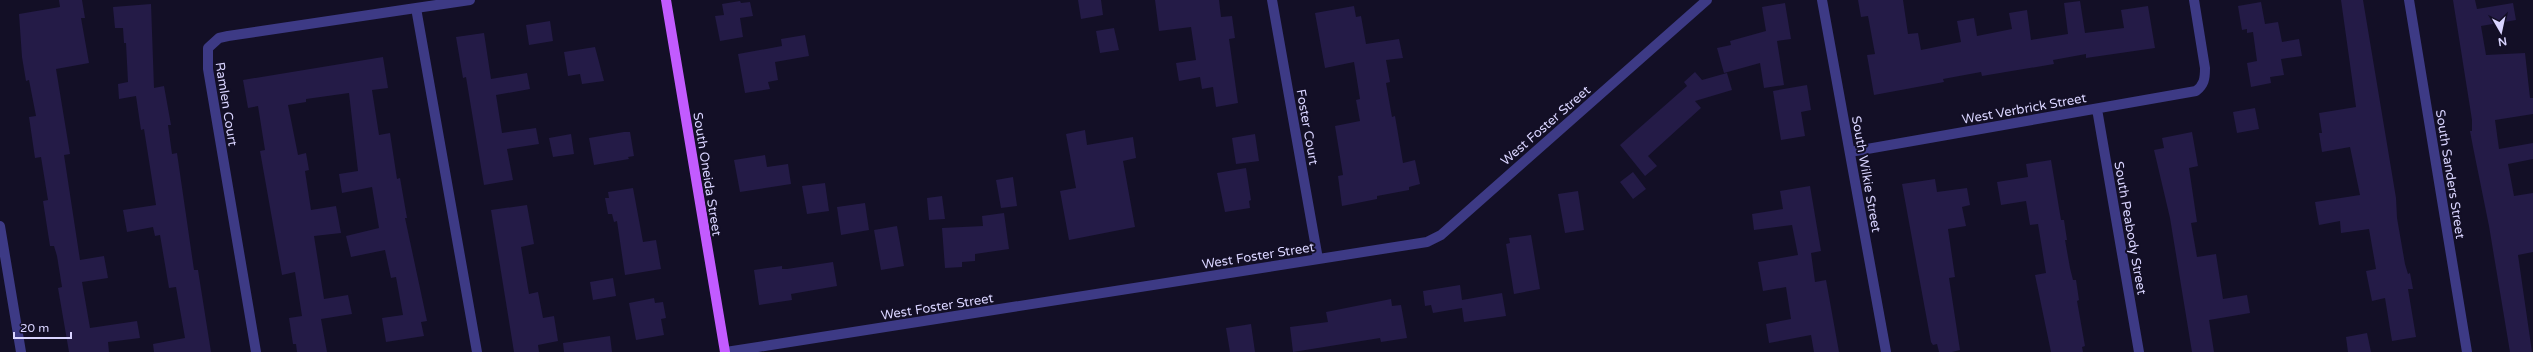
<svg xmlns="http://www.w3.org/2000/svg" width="2533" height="352" font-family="'Varela Round',sans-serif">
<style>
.building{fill:#241b47}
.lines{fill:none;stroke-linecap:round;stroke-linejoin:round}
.minor{stroke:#3d3a85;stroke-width:10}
.primary{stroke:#c25bff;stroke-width:10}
.labels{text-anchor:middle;stroke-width:4;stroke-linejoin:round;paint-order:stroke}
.street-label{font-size:13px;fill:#d9d4ff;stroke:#130f26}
</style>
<rect width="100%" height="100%" fill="#130f26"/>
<path class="building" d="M59 0H82L85 18H81L89 63 56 69 70 154 64 155 80 260 104 256 108 278 82 282 90 328 137 321 140 338 108 342 109 352H69L58 288 62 287 57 256 54 246H50L43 201 48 200 41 157 35 158 29 117 36 116 29 80 26 81 22 57 19 14 60 7Z
M1078 0H1101L1103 15 1081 19Z
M1155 0H1219L1221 17 1232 16 1235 38 1229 39 1238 103 1216 107 1213 87 1202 89 1200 77 1179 81 1176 63 1196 60 1191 27 1159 31Z
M1858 0H1903L1908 34 1918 33 1921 50 1961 42 1957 21 1974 18 1977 36 2012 29 2009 13 2027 10 2031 40 2068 34 2064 3 2080 1 2085 33 2124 28 2121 10 2148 6 2155 48 2086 58V54L2053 60 2054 64 1982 76 1981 72 1943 79 1944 82 1874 95 1867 55 1875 54 1868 16 1861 17Z
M2341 0H2363L2396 198 2397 218 2405 264 2408 274 2410 273 2413 289H2408L2416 337 2392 341 2385 298 2372 301 2366 271 2376 269 2369 229 2341 233 2340 221 2319 225 2315 202 2360 195 2350 147 2322 152 2319 133H2322L2319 113 2356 107Z
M2453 0H2475L2477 9 2513 3 2516 20 2481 26 2486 55 2525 53 2530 98H2533V114L2495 120 2499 149 2533 143V159L2508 164 2514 196 2533 193V252L2518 255 2532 352H2510L2489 226 2473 147 2470 131H2472V120Z
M740 1 741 3 750 2 753 16 740 18 743 37 720 41 715 16 724 15 722 4Z
M2261 2 2265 24 2278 22 2282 42 2299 39 2302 56 2281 59 2284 75 2270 77 2271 83 2251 87 2247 63 2257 61 2253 32 2247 33V29L2242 30 2238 6Z
M1785 3 1791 39 1777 41 1784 85 1764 88 1760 63 1724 73 1717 48 1731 45 1730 41 1766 31 1762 7Z
M151 4 154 88 164 86 171 125H168L172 154 177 153 194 270H198L211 352H154L153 344 185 338 176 287 169 288 160 235 155 236 153 227 127 232 123 210 156 205 144 129 141 130 136 96 119 99 118 84 128 82 126 43H124L123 28H115L113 7Z
M1354 6 1356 17 1361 16 1366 44 1399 39 1403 58 1386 60 1390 82 1386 83 1392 117 1395 116 1403 163 1415 160 1420 184 1409 187V190L1377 196V199L1342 206 1338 176 1343 175 1335 126 1360 121 1356 100 1360 99 1354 62 1325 68 1315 13Z
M550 21 553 41 529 45 526 25Z
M1114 28 1119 50 1100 53 1096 31Z
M484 33 491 79 527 73 530 89 496 95 502 133 536 128 539 144 507 149 513 180 484 185 466 77 463 78 456 37Z
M805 35 809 56 775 62 778 80 768 82 770 89 745 93 738 54 782 46 781 39Z
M595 47 604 81 582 84 580 74 568 76 564 52Z
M383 57 388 88 372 90 379 135 390 133 397 179 400 178 407 218H405L427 321 421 322 424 336 386 342 382 318 403 315 396 277 391 278 385 250 351 257 346 236 379 228 372 187 342 193 339 174 358 171 349 93 306 99V102L288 105 298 155 306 153 309 170 305 171 311 210 336 206 341 233 314 236 324 299 348 295 352 314 321 319 327 352H297L296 344H293L289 318 302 316 295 272 282 275 260 151 265 150 258 106 248 108 243 80Z
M1695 72 1702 80 1727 73 1732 90 1695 101 1701 108 1648 156 1657 166 1645 176 1620 145 1687 86 1684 82Z
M1807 85 1811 110 1801 112 1805 136 1781 140 1773 91Z
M2255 108 2259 129 2237 133 2233 112Z
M1085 130 1087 145 1133 137 1136 158 1123 161 1135 227 1069 240 1060 191 1076 188 1066 134Z
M624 132H630L634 156 628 157 629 159 594 165 589 138Z
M2192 132 2198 166 2189 168 2197 222 2191 223 2197 257 2216 254 2223 299 2247 295 2250 313 2209 320 2214 352H2192L2170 218 2154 150 2164 148 2162 138Z
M571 134 574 154 553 157 549 138Z
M1255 134 1259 161 1236 164 1232 138Z
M765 155 767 167 788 164 791 184 740 192 734 160Z
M2051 160 2061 220H2064L2067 240H2065L2070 268 2073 280H2076L2079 300 2077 301 2085 346 2082 347 2083 352H2051L2035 275 2046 273 2038 224 2030 225 2026 201 2001 205 1997 182 2028 177 2026 164Z
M1246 168 1251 200 1249 201 1250 208 1225 212 1217 173Z
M1633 172 1646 189 1633 199 1620 182Z
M1013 177 1017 206 1001 208 996 180Z
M1935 179 1937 192 1967 188 1970 205 1962 207 1966 226 1948 229 1955 277 1949 278 1960 350 1952 352H1939L1937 344 1933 345 1931 342 1902 184Z
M825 183 829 211 807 214 802 186Z
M1810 186 1821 251 1811 253 1815 282 1826 280 1839 352H1814L1811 335 1769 343 1766 324 1791 319 1786 287 1763 291 1758 262 1798 255 1792 225 1754 230 1752 214 1783 209 1780 191Z
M633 188 643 242 656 240 661 269 625 275 617 221 614 222 612 214H608L605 198H609L608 192Z
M1578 191 1584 230 1565 233 1558 194Z
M942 196 945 219 929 220 927 198Z
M865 203 869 230 841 235 837 207Z
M527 205 534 244 521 247 529 294 538 292 543 318 554 316 558 341 538 345 539 352H514L491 210Z
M1004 213 1009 249 975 254V261L962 262V267L945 268 942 228 983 226 982 216Z
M897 226 904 266 881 270 874 230Z
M1531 235 1540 289 1514 294 1506 244 1510 243 1509 238Z
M833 262 837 286 791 294 792 300 759 305 754 270 782 266V269H787Z
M613 278 616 296 593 300 590 282Z
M1460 285 1462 300 1502 293 1506 316 1464 322 1462 308 1433 313 1431 305 1425 306 1423 291Z
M654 298 655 303 663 302 666 318 661 319 664 335 636 340 629 303Z
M1391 299 1392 306 1401 305 1407 338 1381 342 1380 338 1293 352 1290 327 1328 322 1326 312Z
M1251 324 1255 352H1230L1226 328Z
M2367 333 2371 352H2348L2346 337Z
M610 336 612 352H564L563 343Z"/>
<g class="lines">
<path class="minor" d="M1272 0 1318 259
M1822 0 1886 352
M2409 0 2467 352
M416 8 470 0
M2097 109 2139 352
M1850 152 2196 91C2204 85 2205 79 2205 68L2194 0
M0 226 21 352
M256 352 208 69V48L219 38 228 36 416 8 477 352
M726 352 1427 242 1441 235 1707 0"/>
<path class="primary" d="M666 0 725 352"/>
</g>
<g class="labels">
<g class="street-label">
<text transform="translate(227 104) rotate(81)" y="5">Ramlen Court</text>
<text transform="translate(2024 108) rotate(-10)" y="5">West Verbrick Street</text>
<text transform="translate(1545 125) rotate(-41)" y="5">West Foster Street</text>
<text transform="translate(1308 127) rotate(80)" y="5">Foster Court</text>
<text transform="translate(708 174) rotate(81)" y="5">South Oneida Street</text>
<text transform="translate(1867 174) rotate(80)" y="5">South Wilkie Street</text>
<text transform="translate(2451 174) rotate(81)" y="5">South Sanders Street</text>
<text transform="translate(2131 228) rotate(80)" y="5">South Peabody Street</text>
<text transform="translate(1258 255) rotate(-9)" y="5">West Foster Street</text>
<text transform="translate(937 306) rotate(-9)" y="5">West Foster Street</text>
</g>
</g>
<g transform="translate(2501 32) rotate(171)" stroke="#130f26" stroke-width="3" paint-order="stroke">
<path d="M0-3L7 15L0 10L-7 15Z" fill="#d9d4ff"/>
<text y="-6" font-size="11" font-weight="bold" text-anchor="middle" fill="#d9d4ff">N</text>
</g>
<path d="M14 332v6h57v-6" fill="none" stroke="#d9d4ff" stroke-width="2"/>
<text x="20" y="332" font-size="12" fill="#d9d4ff" stroke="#130f26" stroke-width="3" paint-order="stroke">20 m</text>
</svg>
